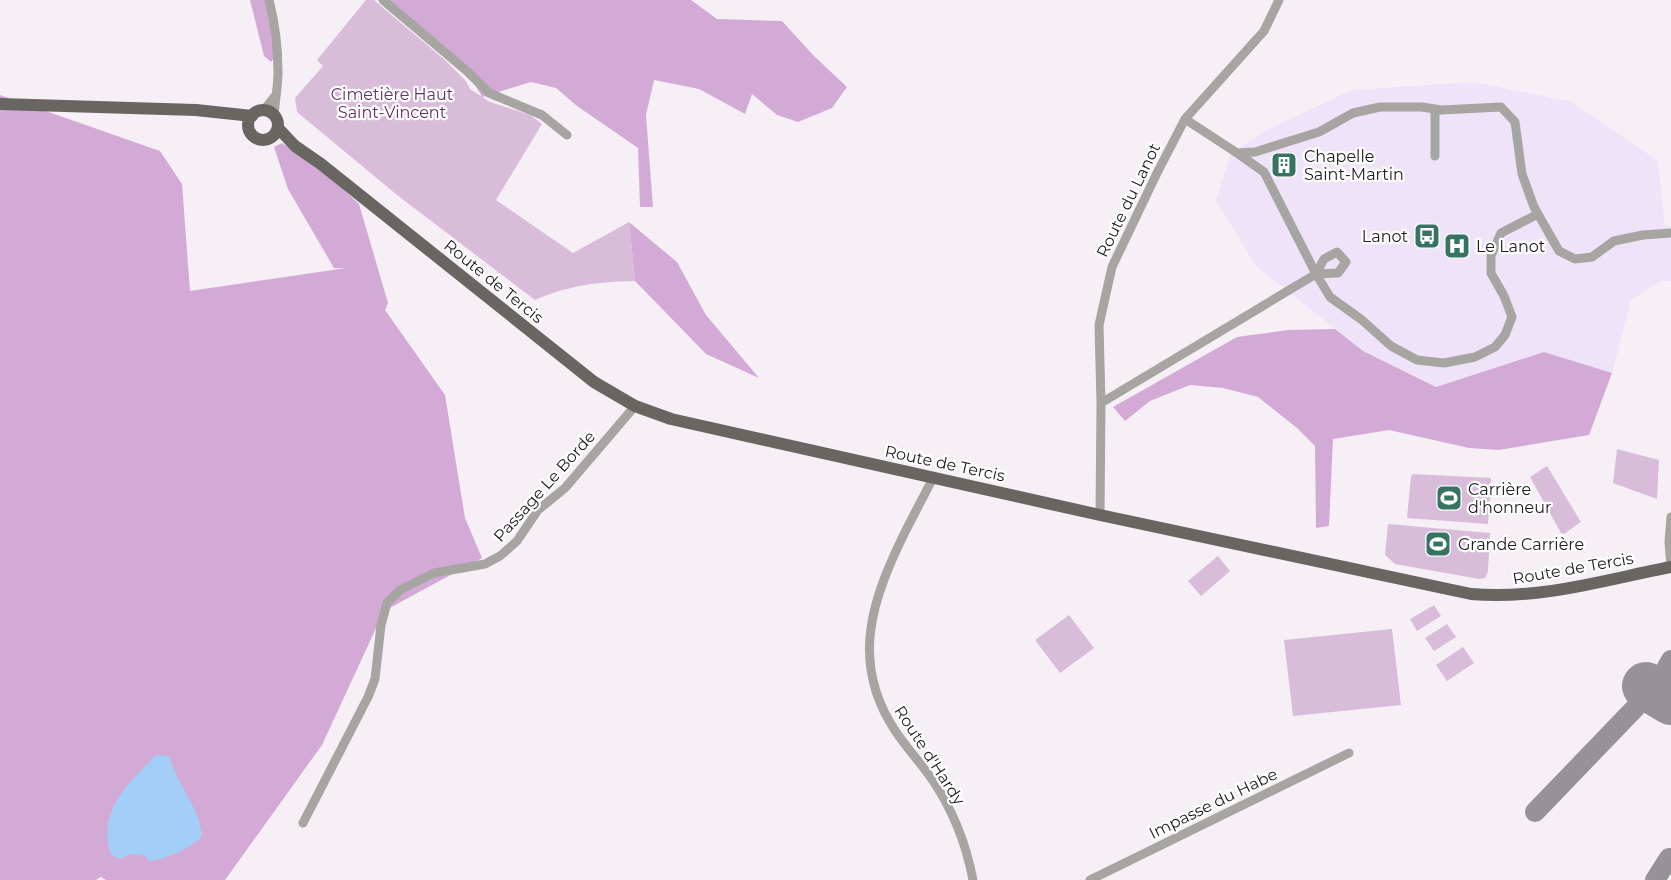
<svg xmlns="http://www.w3.org/2000/svg" width="1671" height="880" font-family="Montserrat,sans-serif">
<style>
.medical{fill:#eee3f8}
.green{fill:#d8bcda}
.forest{fill:#d3aad6}
.water{fill:#a2cef8}
.lines{fill:none;stroke-linecap:round;stroke-linejoin:round}
.taxiway{stroke:#979297;stroke-width:20}
.runway{stroke:#979297;stroke-width:48}
.minor{stroke:#a6a5a2;stroke-width:9}
.major{stroke:#676660;stroke-width:12}
.labels{text-anchor:middle;stroke-width:4.5;stroke-linejoin:round;paint-order:stroke}
.park-label{font-size:16px;fill:#623066;stroke:#fff}
.poi-label{font-size:16px;fill:#1d1b1d;stroke:#fff;text-anchor:start}
.street-label{font-size:16px;fill:#1d1b1d;stroke:#fff}
</style>
<rect width="100%" height="100%" fill="#f6f0f6"/>
<path class="medical" d="M1473 82 1570 101 1658 161 1665 226H1671V281H1660L1631 300 1612 373 1543 352 1436 387 1363 351 1256 266 1216 201 1230 154 1267 130 1352 90Z"/>
<path class="green" d="M366 0H374L446 61 466 81 470 89 490 102 530 115 542 124 496 200 573 253 629 222 635 281C597 282 570 285 535 300L397 195 297 112 295 98 323 66 317 60Z
M1617 449 1659 460 1657 499 1613 483Z
M1547 466 1581 522 1564 534 1561 533 1530 477Z
M1413 474 1491 478 1488 524 1407 518 1411 476Z
M1388 524 1490 533 1488 572 1485 578 1479 579 1395 564 1385 555Z
M1218 556 1230 571 1201 596 1188 581Z
M1434 605 1441 616 1417 631 1410 619Z
M1069 615 1094 648 1060 673 1035 640Z
M1447 624 1456 637 1434 651 1425 638Z
M1392 629 1401 705 1293 716 1284 640Z
M1463 647 1474 663 1447 681 1436 665Z"/>
<path class="forest" d="M250 0H269L275 56 271 62 264 56Z
M383 0H691L717 19 782 21 813 55 847 87 832 108 798 122 777 115 752 94 745 114 699 89 654 80 646 115 653 207H640L638 148 577 106 556 88 531 82 482 97 468 72Z
M0 95 160 151 182 184 190 291 346 268H334L288 189 274 147 282 143 326 173 359 204 388 303 385 310 445 395 465 518 482 558 384 611 322 745 225 880H106L101 877 96 880H0Z
M629 222 677 262 706 315 759 378 706 354 635 281Z
M1335 329 1363 351 1436 387 1544 352 1612 373 1589 435 1499 450 1469 448 1389 430 1333 439 1329 526 1316 528 1315 446 1297 428 1258 397 1223 388 1190 385 1150 401 1125 421 1113 407 1237 337 1288 330Z"/>
<path class="water" d="M156 755 169 756C177 785 199 806 202 836 190 849 165 860 148 861L145 855 130 854 121 859 111 855C96 812 128 784 156 755Z"/>
<g class="lines">
<path class="taxiway" d="M1671 660 1658 683 1660 691 1671 699
M1535 812 1637 706
M1655 880 1669 858"/>
<path class="runway" d="M1646 686 1671 701"/>
<path class="minor" d="M269 0C275 23 278 48 278 72 278 87 275 101 274 116
M383 0 468 72 489 93 542 115 567 135
M1435 109V156
M263 111 275 96
M1185 119 1237 153 1255 152 1319 132 1353 113 1380 107H1422L1441 110 1501 107 1515 122 1522 174 1534 207 1559 251 1575 259 1592 257 1614 241 1643 235 1671 233
M1237 153 1264 172 1316 274 1338 273 1346 262 1337 252 1324 259 1316 274
M1101 403 1316 274 1330 297 1362 320 1391 346 1417 360 1444 363 1475 357 1495 347 1505 335 1512 317 1504 296 1491 273V256L1501 233 1538 214
M933 478C924 495 915 513 906 530 872 599 849 662 896 732 906 747 919 761 929 775 951 806 966 843 973 880
M1100 515 1101 403 1099 325 1112 267 1157 173 1185 119 1264 31 1279 0
M1671 517 1669 542 1671 567
M303 823 368 697 375 679 381 625 387 603 400 590 434 573 485 564 500 556 517 541 538 510 565 488 635 406
M1090 880 1349 753"/>
<path class="major" d="M0 104 196 110 252 116
M248 125a15 15 0 1 1 30 0a15 15 0 1 1-30 0Z
M278 128 295 146 321 164 594 382 635 406 671 419 1100 515 1471 594C1540 600 1604 580 1671 567"/>
</g>
<defs>
<g id="building-square" transform="scale(1.35)"><rect x="-9" y="-9" width="18" height="18" rx="4" fill="#367360" stroke="#fff"/><path d="M-4-6H4V6H1V3H-1V6H-4ZM-2.5-4.3h1.7v1.8h-1.7ZM.8-4.3h1.7v1.8H.8ZM-2.5-1h1.7V.8h-1.7ZM.8-1h1.7V.8H.8Z" fill="#fff"/></g>
<g id="bus-square" transform="scale(1.35)"><rect x="-9" y="-9" width="18" height="18" rx="4" fill="#367360" stroke="#fff"/><path d="M-5-6H5V4H4V6H2V4H-2V6H-4V4H-5ZM-3.5-4V0h7V-4ZM-3.5 1.2v1.5H-2V1.2ZM2 1.2v1.5H3.5V1.2Z" fill="#fff"/></g>
<g id="hospital-square" transform="scale(1.35)"><rect x="-9" y="-9" width="18" height="18" rx="4" fill="#367360" stroke="#fff"/><path d="M-5-5h3v3.5h4V-5h3V5h-3V1.5h-4V5h-3Z" fill="#fff"/></g>
<g id="stadium-square" transform="scale(1.35)"><rect x="-9" y="-9" width="18" height="18" rx="4" fill="#367360" stroke="#fff"/><path d="M0-5a6.5 5 0 1 0 0 10a6.5 5 0 1 0 0-10ZM-3.5-1.8h7v3.6h-7Z" fill="#fff"/></g>
</defs>
<g fill-rule="evenodd">
<use href="#building-square" x="1284" y="165"/>
<use href="#bus-square" x="1427" y="236"/>
<use href="#hospital-square" x="1457" y="246"/>
<use href="#stadium-square" x="1449" y="498"/>
<use href="#stadium-square" x="1438" y="544"/>
</g>
<g class="labels">
<g class="park-label">
<text x="392" y="100">Cimetière Haut<tspan x="392" dy="18">Saint-Vincent</tspan></text>
</g>
<g class="poi-label">
<text x="1304" y="162">Chapelle<tspan x="1304" dy="18">Saint-Martin</tspan></text>
<text x="1408" y="242" text-anchor="end">Lanot</text>
<text x="1476" y="252">Le Lanot</text>
<text x="1468" y="495">Carrière<tspan x="1468" dy="18">d'honneur</tspan></text>
<text x="1458" y="550">Grande Carrière</text>
</g>
<g class="street-label">
<text transform="translate(1128 200) rotate(-64)" y="6">Route du Lanot</text>
<text transform="translate(494 281) rotate(39)" y="6">Route de Tercis</text>
<text transform="translate(945 463) rotate(12)" y="6">Route de Tercis</text>
<text transform="translate(544 486) rotate(-48)" y="6">Passage Le Borde</text>
<text transform="translate(1573 568) rotate(-10)" y="6">Route de Tercis</text>
<text transform="translate(930 755) rotate(57)" y="6">Route d'Hardy</text>
<text transform="translate(1213 803) rotate(-26)" y="6">Impasse du Habe</text>
</g>
</g>
</svg>
